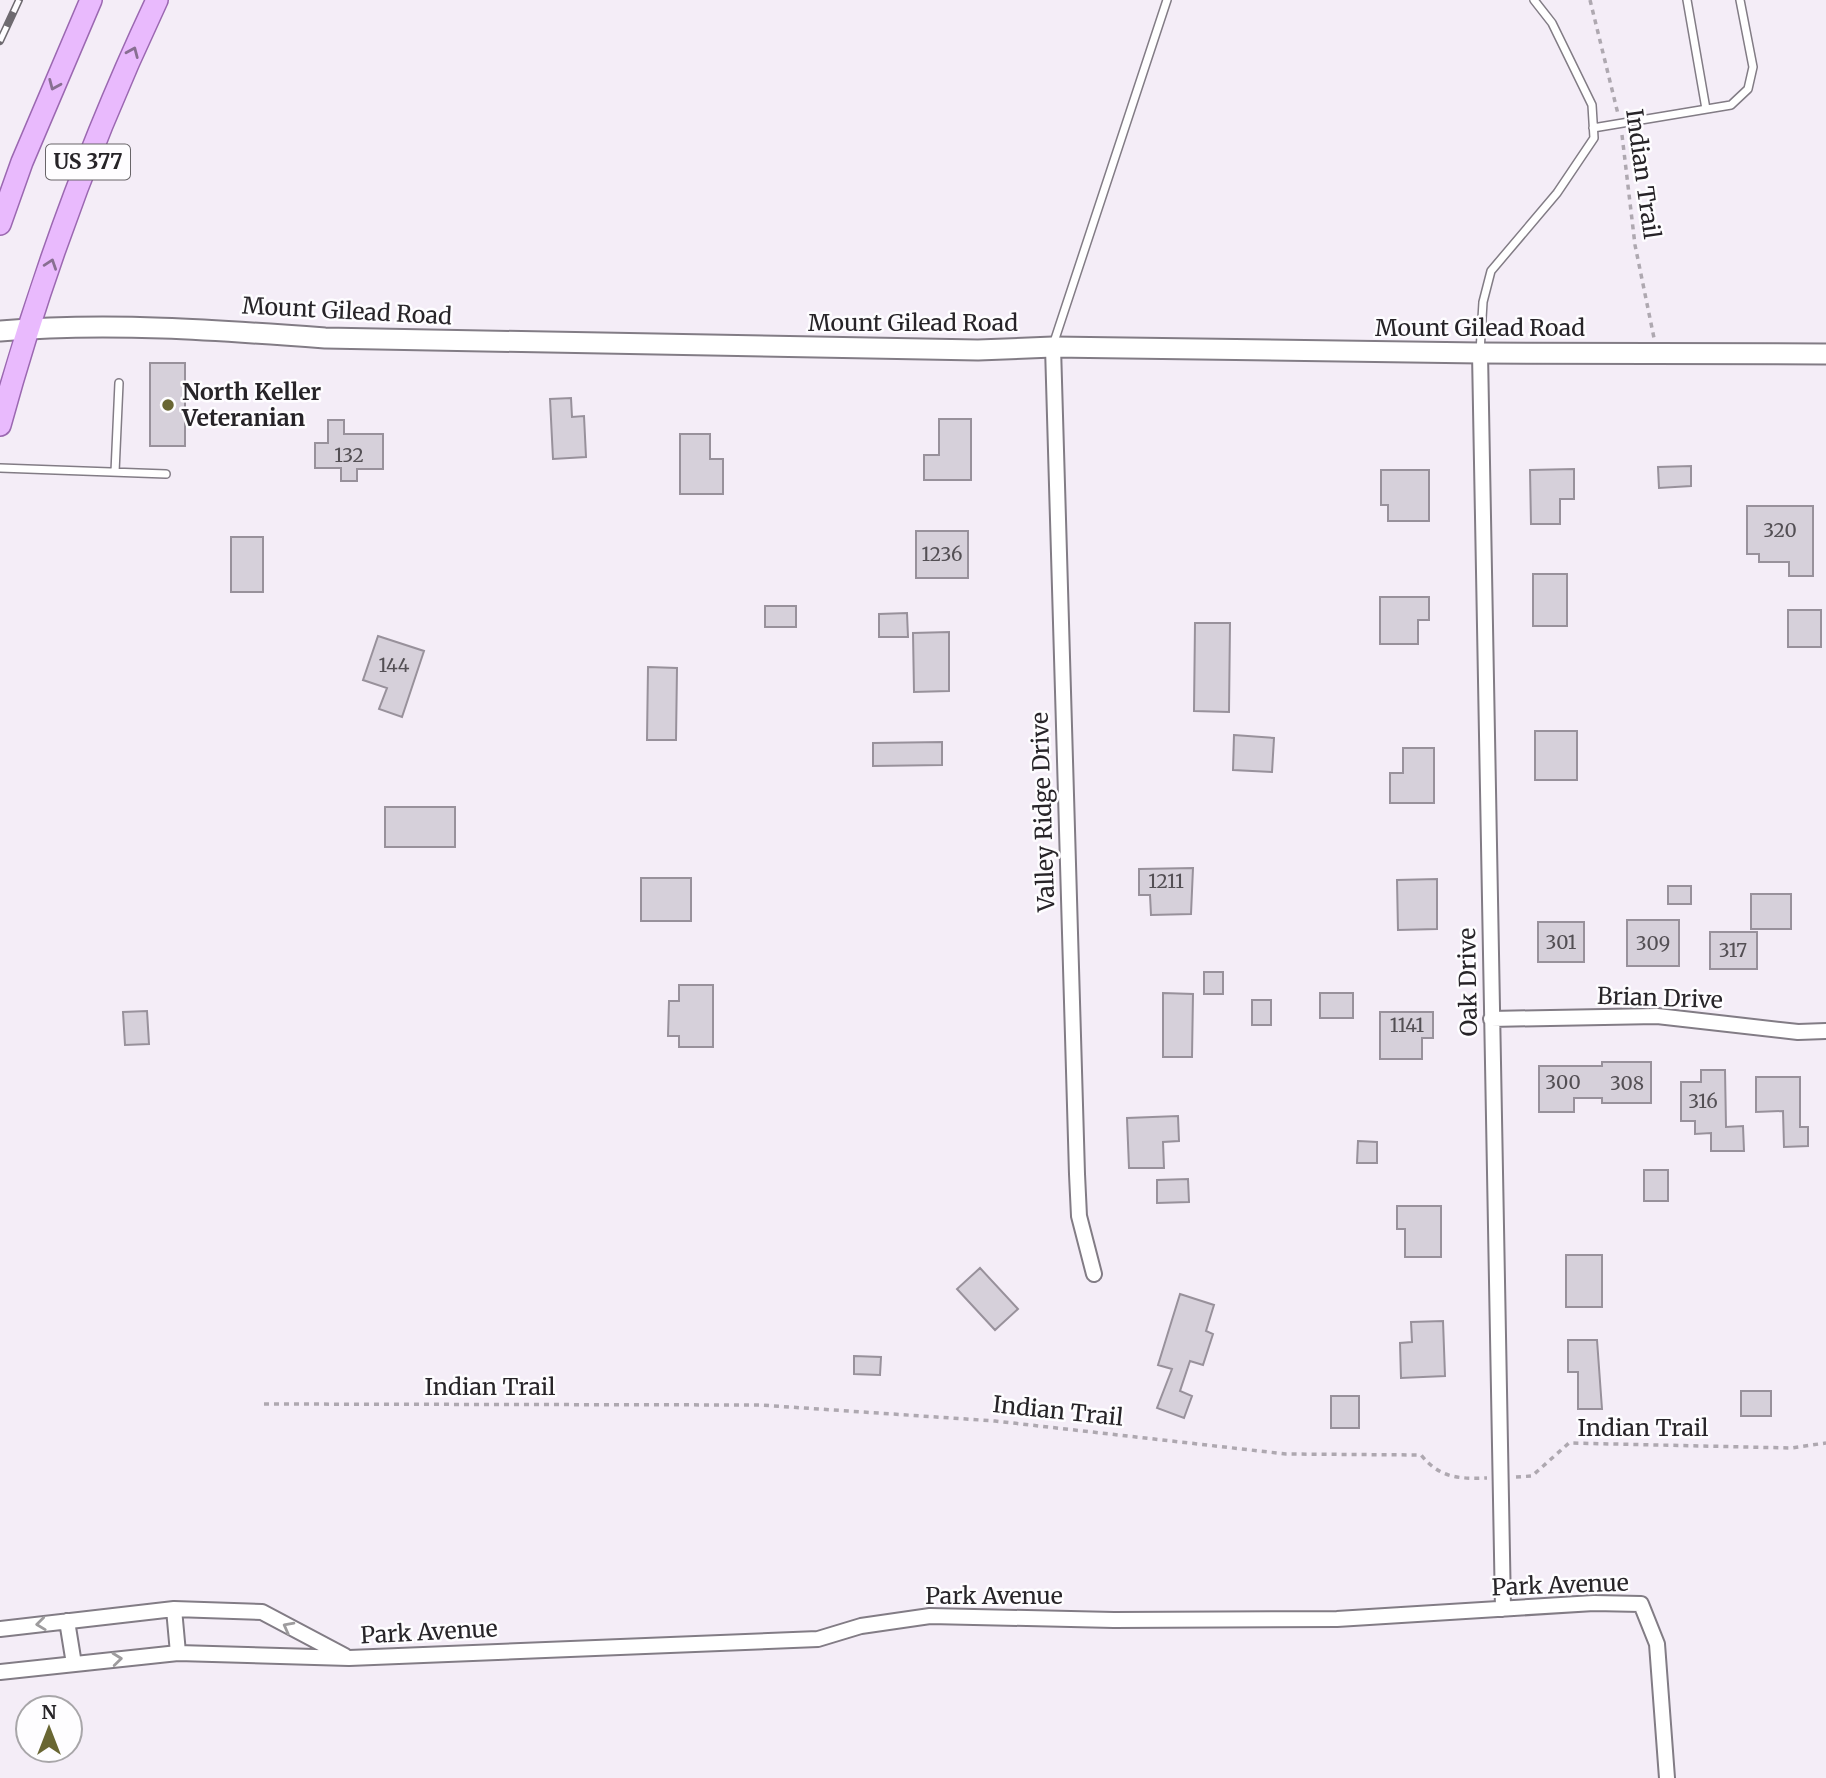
<svg xmlns="http://www.w3.org/2000/svg" width="1826" height="1778" font-family="Merriweather,serif">
<style>
.building{fill:#d6d0da;stroke:#98919b;stroke-width:2}
.lines{fill:none;stroke-linecap:round;stroke-linejoin:round}
.lane-casing{stroke:#827c85;stroke-width:10}
.street-casing{stroke:#827c85;stroke-width:18}
.secondary-casing{stroke:#827c85;stroke-width:23}
.primary-casing{stroke:#9b68b1;stroke-width:24}
.path{stroke:#aea8b0;stroke-width:3.5;stroke-dasharray:5 5;stroke-linecap:butt}
.lane{stroke:#fff;stroke-width:7}
.street{stroke:#fff;stroke-width:14}
.secondary{stroke:#fff;stroke-width:19}
.primary{stroke:#e9bafd;stroke-width:21}
.rail-casing{stroke:#6e6a70;stroke-width:8}
.rail{stroke:#fefdff;stroke-width:5;stroke-dasharray:16;stroke-linecap:butt}
.oneway{stroke:#886f92}
.oneway2{stroke:#9e9c9e}
.poi-dot{fill:#696633;stroke:#fefdff;stroke-width:2.5}
.labels{text-anchor:middle;stroke-width:5;stroke-linejoin:round;paint-order:stroke}
.number-label{font-size:19px;fill:#534f54}
.shield{fill:#fefdff;stroke:#686568;stroke-width:2}
.shield-label{font-size:21px;font-weight:bold;fill:#272428}
.street-label{font-size:23px;fill:#272428;stroke:#fefdff}
.poi-label{font-size:23px;font-weight:bold;fill:#272428;stroke:#fefdff;text-anchor:start}
</style>
<rect width="100%" height="100%" fill="#f4edf7"/>
<path class="building" d="M150 363H185V446H150Z
M571 398 572 417 584 416 586 457 553 459 550 399Z
M939 419H971V480H924V455H939Z
M328 420H344V434H383V469H357V481H341V468H315V443H328Z
M680 434H710V459H723V494H680Z
M1691 466V486L1659 488 1658 467Z
M1574 469V499H1560V524H1531L1530 470Z
M1381 470H1429V521H1388V505H1381Z
M1747 506H1813V576H1789V562H1759V554H1747Z
M916 531H968V578H916Z
M231 537H263V592H231Z
M1533 574H1567V626H1533Z
M1380 597H1429V620H1418V644H1380Z
M765 606H796V627H765Z
M1788 610H1821V647H1788Z
M907 613 908 637H879V614Z
M1195 623H1230L1229 712 1194 711Z
M949 632V691L914 692 913 633Z
M378 636 424 651 402 717 379 709 387 688 363 680Z
M648 667 677 668 676 740H647Z
M1535 731H1577V780H1535Z
M1234 735 1274 738 1272 772 1233 770Z
M942 742V765L873 766V743Z
M1403 748H1434V803H1390V773H1403Z
M385 807H455V847H385Z
M1193 868 1191 914 1151 915 1150 895H1139V869Z
M641 878H691V921H641Z
M1437 879V929L1398 930 1397 880Z
M1668 886H1691V904H1668Z
M1751 894H1791V929H1751Z
M1627 920H1679V966H1627Z
M1538 922H1584V962H1538Z
M1710 932H1757V969H1710Z
M1204 972H1223V994H1204Z
M679 985H713V1047H679V1036H668L669 1001H679Z
M1163 993 1193 994 1192 1057H1163Z
M1320 993H1353V1018H1320Z
M1252 1000H1271V1025H1252Z
M147 1011 149 1044 125 1045 123 1012Z
M1380 1012H1433V1038H1422V1059H1380Z
M1602 1062H1651V1103H1602V1098H1574V1112H1539V1066H1602Z
M1701 1070H1725L1726 1127 1743 1126 1744 1151H1711V1133L1695 1134V1121H1681V1082H1701Z
M1756 1077H1800V1127H1808V1146L1784 1147 1783 1111 1756 1112Z
M1178 1116 1179 1141 1163 1142 1164 1168H1129L1127 1118Z
M1358 1141 1377 1142V1163H1357Z
M1644 1170H1668V1201H1644Z
M1188 1179 1189 1202 1157 1203V1180Z
M1397 1206H1441V1257H1405V1229H1397Z
M1566 1255H1602V1307H1566Z
M980 1268 1018 1309 995 1330 957 1289Z
M1180 1294 1214 1305 1206 1331 1213 1334 1203 1365 1190 1361 1180 1391 1192 1396 1184 1418 1157 1408 1172 1369 1158 1365Z
M1443 1321 1445 1376 1401 1378 1400 1343 1412 1342 1411 1322Z
M1568 1340H1597L1602 1409H1578V1372H1568Z
M854 1356 881 1357 880 1375 854 1374Z
M1741 1391H1771V1416H1741Z
M1331 1396H1359V1428H1331Z"/>
<g class="lines">
<g class="lane-casing">
<path id="lane" d="M1687 0 1706 109
M1593 128 1731 105 1748 89 1753 67 1740 0
M1053 345 1167 0
M1480 352 1483 302 1491 271 1557 193 1594 138 1592 105 1552 23 1534 0
M0 468 166 474
M115 472 119 383"/>
</g>
<g class="street-casing">
<path id="street" d="M1053 347 1077 1174 1079 1216 1094 1274
M1480 353 1503 1609
M1491 1019 1657 1016 1798 1032 1826 1031
M174 1609 178 1653
M67 1621 74 1664
M0 1629 174 1609 262 1612 345 1656
M0 1672 178 1653 349 1658 818 1639 861 1626 930 1616 1114 1620 1337 1619 1594 1603 1641 1604 1657 1644 1667 1778"/>
</g>
<g class="secondary-casing">
<path id="secondary" d="M0 331C108 322 217 330 325 338L978 350 1053 347 1480 353 1826 354"/>
</g>
<g class="primary-casing">
<path id="primary" d="M0 224 22 162 91 0
M0 425C40 279 93 136 157 0"/>
</g>
<path class="path" d="M1590 0 1618 114
M1622 135 1635 245 1654 338
M264 1404 760 1405 995 1421 1286 1454 1421 1455C1440 1478 1458 1479 1487 1478
M1516 1477 1532 1476 1569 1443 1791 1448 1826 1443"/>
<use href="#lane" class="lane"/>
<use href="#street" class="street"/>
<use href="#secondary" class="secondary"/>
<use href="#primary" class="primary"/>
<g class="rail-casing">
<path id="rail" d="M0 41 19 0"/>
</g>
<use href="#rail" class="rail"/>
</g>
<defs><path id="oneway-chevron" d="M-2-3.5L2.5 0L-2 3.5" fill="none" stroke-width="1.6" stroke-linecap="round" stroke-linejoin="round" transform="scale(1.75)"/></defs>
<g class="oneway">
<use href="#oneway-chevron" transform="translate(133 52) rotate(-67)"/>
<use href="#oneway-chevron" transform="translate(54 85) rotate(113)"/>
<use href="#oneway-chevron" transform="translate(51 264) rotate(-71)"/>
</g>
<g class="oneway2">
<use href="#oneway-chevron" transform="translate(41 1624) rotate(173)"/>
<use href="#oneway-chevron" transform="translate(288 1627) rotate(-152)"/>
<use href="#oneway-chevron" transform="translate(117 1659) rotate(-6)"/>
</g>
<circle class="poi-dot" cx="168" cy="405" r="7"/>
<g class="labels">
<g class="number-label">
<text x="349" y="462">132</text>
<text x="1780" y="537">320</text>
<text x="942" y="561">1236</text>
<text x="394" y="672">144</text>
<text x="1166" y="888">1211</text>
<text x="1561" y="949">301</text>
<text x="1653" y="950">309</text>
<text x="1733" y="957">317</text>
<text x="1407" y="1032">1141</text>
<text x="1563" y="1089">300</text>
<text x="1627" y="1090">308</text>
<text x="1703" y="1108">316</text>
</g>
<rect class="shield" x="46" y="144.5" width="84" height="35" rx="5"/>
<g class="shield-label">
<text x="88" y="169">US 377</text>
</g>
<g class="street-label">
<text transform="translate(1643 174) rotate(82)" y="8">Indian Trail</text>
<text transform="translate(347 311) rotate(3)" y="8">Mount Gilead Road</text>
<text x="913" y="331">Mount Gilead Road</text>
<text x="1480" y="336">Mount Gilead Road</text>
<text transform="translate(1043 812) rotate(-92)" y="8">Valley Ridge Drive</text>
<text transform="translate(1468 982) rotate(-91)" y="8">Oak Drive</text>
<text transform="translate(1660 998) rotate(2)" y="8">Brian Drive</text>
<text x="490" y="1395">Indian Trail</text>
<text transform="translate(1058 1411) rotate(6)" y="8">Indian Trail</text>
<text x="1643" y="1436">Indian Trail</text>
<text transform="translate(1560 1585) rotate(-2)" y="8">Park Avenue</text>
<text x="994" y="1604">Park Avenue</text>
<text transform="translate(429 1632) rotate(-3)" y="8">Park Avenue</text>
</g>
<g class="poi-label">
<text x="182" y="400">North Keller<tspan x="182" dy="26">Veteranian</tspan></text>
</g>
</g>
<g transform="translate(49 1729)"><circle r="33" fill="#fefdff" stroke="#a8a6a9" stroke-width="2"/>
<path d="M0-5L12 26L0 18L-12 26Z" fill="#696633"/>
<text y="-10" font-size="19" font-weight="bold" text-anchor="middle" fill="#272428">N</text>
</g>
</svg>
